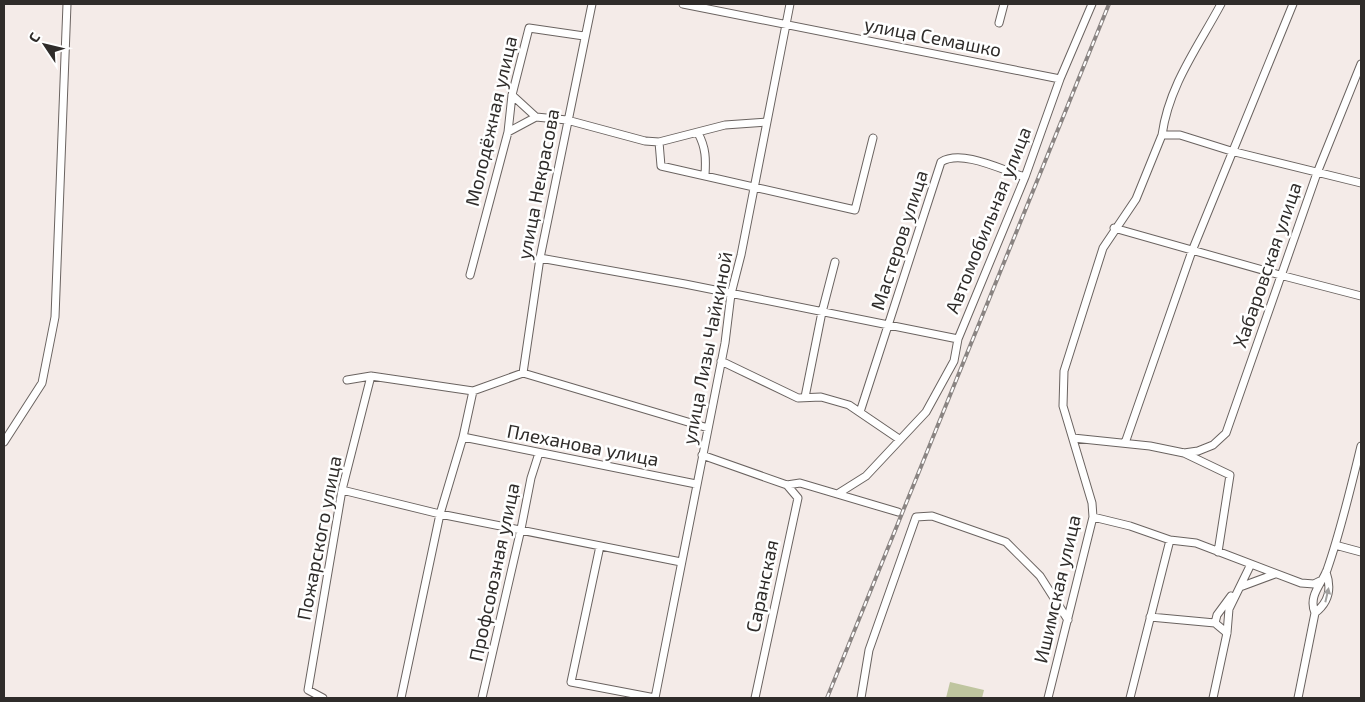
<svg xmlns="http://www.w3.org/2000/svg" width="1365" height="702" font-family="'Exo 2',sans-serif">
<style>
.green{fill:#bfc59f}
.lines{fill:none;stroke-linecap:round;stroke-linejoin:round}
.minor-casing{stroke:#6a6360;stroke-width:9}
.minor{stroke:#fff;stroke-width:7}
.rail-casing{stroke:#8a8482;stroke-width:4}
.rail{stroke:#fff;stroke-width:2;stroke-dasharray:5.5;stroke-linecap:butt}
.oneway{fill:#a1a09f}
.labels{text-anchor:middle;stroke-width:5;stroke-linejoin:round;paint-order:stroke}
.street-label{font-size:19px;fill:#2f2c2a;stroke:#fff}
</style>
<rect width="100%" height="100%" fill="#f4ebe8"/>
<path class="green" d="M950 682 984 690 982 698H946Z"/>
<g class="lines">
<g class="minor-casing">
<path id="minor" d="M683 4 1060 79
M999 23 1004 4
M512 95 536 117
M508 132 536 117 567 120 645 141 659 142 725 125 766 122
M698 133C706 148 706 159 705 175
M1162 135C1169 85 1198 47 1221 4
M659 142 661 166 855 210 873 138
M1114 228 1280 275 1361 296
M540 258 685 284 958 339
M470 275 508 132 512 95 529 28 584 36
M721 361 798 398 821 397 849 405 899 439
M523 373 540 258 592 4
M347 380 371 376 473 391 523 373 708 428
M805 397 822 312 835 262
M860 412 941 162C962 149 1002 170 1025 177
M463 437 696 484
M1073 438 1150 446 1184 453 1198 451 1213 445 1226 433 1317 173 1361 64
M4 442 42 383 55 317 67 4
M1125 443 1192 251 1293 4
M1184 453 1230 475 1218 552
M702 455 787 485 800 483 898 512
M342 490 440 514 681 562
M839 493 866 476 926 412 954 361 958 339 1025 177 1060 79 1092 4
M1093 517 1130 526 1170 540 1196 543 1301 583 1314 584 1320 581
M1335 545 1361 552
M600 546 571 682 655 698
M1240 587 1275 574
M1315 613C1329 602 1332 589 1326 572
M1150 617 1215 623 1227 633
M1215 623 1217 615 1231 596
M323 698 308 690 342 490 371 376
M401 698 440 514 463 437 473 391
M482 698 521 529 531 478 539 453
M655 698 725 343 731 294 741 255 790 4
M755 698 798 498 787 485
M861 698 869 650 916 517 932 516 1006 542 1040 576 1068 620
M1048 698 1093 517 1092 503 1063 406 1064 371 1103 248 1136 199 1162 135H1180L1231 151 1361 183
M1130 698 1170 540
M1213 698 1227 633 1229 609 1251 564
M1298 698 1315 613C1308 596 1321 585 1327 570 1341 530 1351 487 1361 446"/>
</g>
<use href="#minor" class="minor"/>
<g class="rail-casing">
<path id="rail" d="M827 698 1109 4"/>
</g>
<use href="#rail" class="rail"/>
</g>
<defs><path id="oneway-solid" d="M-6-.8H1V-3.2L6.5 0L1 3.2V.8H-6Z" transform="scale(1.25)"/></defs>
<use class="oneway" href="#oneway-solid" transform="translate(1327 595) rotate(-77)"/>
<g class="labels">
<g class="street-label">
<text transform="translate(933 37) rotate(11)" y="7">улица Семашко</text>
<text transform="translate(491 121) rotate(-77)" y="7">Молодёжная улица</text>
<text transform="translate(538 184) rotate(-79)" y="7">улица Некрасова</text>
<text transform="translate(988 220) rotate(-68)" y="7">Автомобильная улица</text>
<text transform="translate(899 240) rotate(-72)" y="7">Мастеров улица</text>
<text transform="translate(1267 265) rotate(-71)" y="7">Хабаровская улица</text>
<text transform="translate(707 348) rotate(-79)" y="7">улица Лизы Чайкиной</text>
<text transform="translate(583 445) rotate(11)" y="7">Плеханова улица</text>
<text transform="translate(319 538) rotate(-79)" y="7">Пожарского улица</text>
<text transform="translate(494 572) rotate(-78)" y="7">Профсоюзная улица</text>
<text transform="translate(762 586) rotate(-78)" y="7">Саранская</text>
<text transform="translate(1057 589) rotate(-77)" y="7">Ишимская улица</text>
</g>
</g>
<rect width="1365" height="702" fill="none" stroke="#2f2c2a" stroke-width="10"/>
<g transform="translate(45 45) rotate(305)" stroke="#ffffff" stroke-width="4" paint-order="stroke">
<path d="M0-4L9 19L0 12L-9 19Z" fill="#2f2c2a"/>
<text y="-8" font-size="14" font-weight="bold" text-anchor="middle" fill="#2f2c2a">С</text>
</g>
</svg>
